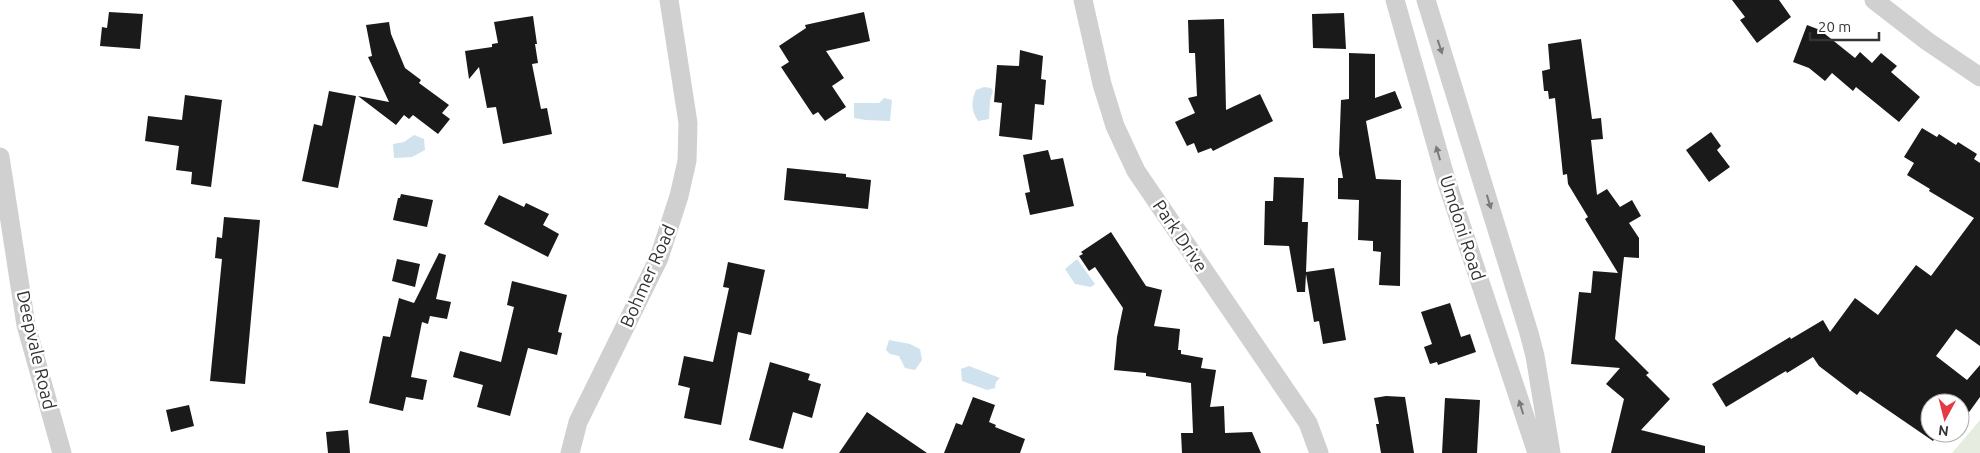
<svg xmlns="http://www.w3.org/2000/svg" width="1980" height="453" font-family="Ubuntu,sans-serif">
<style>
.green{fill:#e6ecdf}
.water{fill:#cfe2ee}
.building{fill:#1a1a1a}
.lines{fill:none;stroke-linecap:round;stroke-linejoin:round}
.minor{stroke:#d0d0d0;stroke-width:19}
.oneway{fill:#7a7a7a}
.labels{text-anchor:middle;stroke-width:5;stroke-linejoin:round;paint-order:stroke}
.street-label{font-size:18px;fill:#333;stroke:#fff}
</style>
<rect width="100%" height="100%" fill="#fff"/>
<path class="green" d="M1980 420V453H1952Z"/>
<path class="water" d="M984 87 991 88 993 91 990 100 989 119 978 121C971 111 971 101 976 90Z
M884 98 892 100 890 121 866 120 854 118V103H879Z
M414 135 424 139 425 150 412 157 394 158 393 144 404 142Z
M1077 259 1095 284 1091 287 1075 284 1065 269Z
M889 340 910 344 920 349 922 360 915 370 905 368 899 356 890 354 886 350Z
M969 366 1000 378 996 382 995 388 987 390 962 381 961 369Z"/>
<path class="building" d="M1732 0H1779L1791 17 1757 43 1740 20 1745 17Z
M109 12 143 14 140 49 100 46 102 27 107 28Z
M864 12 870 41 826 51 844 78 832 86 846 107 825 121 818 112 813 115 781 67 789 62 779 46 806 28 805 25Z
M1344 13 1346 49 1313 48 1312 14Z
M533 16 537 44H535L538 63 532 64 541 109 547 108 552 134 503 144 496 107 487 108 479 67 469 79 465 51 492 47V44L498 43 494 22Z
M1224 19 1226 110 1260 94 1273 121 1213 151 1211 148 1198 153 1194 143 1187 146 1175 122 1195 113 1188 98 1197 96 1195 53H1189L1188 20Z
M389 22 391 34 405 68 421 80 419 83 449 105 442 113 450 119 438 134 413 115 409 119 404 115 396 125 358 96 389 102 368 57 372 56 366 25Z
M1807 25 1820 30 1855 58 1860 52 1872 63 1881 53 1897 66 1891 72 1920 97 1899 122 1856 87 1853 91 1832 73 1825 81 1809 68 1793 62Z
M1581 39 1592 119 1601 118 1603 139 1591 140 1597 195 1607 189 1620 207 1632 200 1641 216 1629 223 1639 238V258L1624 257 1615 339 1649 373 1646 375 1670 399 1641 430 1705 446V453H1611L1624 399 1606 384 1620 368 1571 364 1579 292 1591 293 1593 271 1618 273 1585 219 1588 217 1568 184 1567 174 1563 175 1555 98 1549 99 1548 91H1544L1542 71 1550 69 1548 44Z
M1020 50 1043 56 1041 79 1046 80 1044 105 1035 104 1032 140 999 136 1002 103 994 102 997 65 1019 66Z
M1349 53 1375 54V98L1395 91 1402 108 1366 121 1376 179 1401 180 1400 286 1379 285 1381 252 1373 251V241L1358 240 1359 200 1338 199V178H1343L1339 154 1341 100 1349 99Z
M329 91 356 96 338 188 302 181 314 124 322 126Z
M185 95 222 100 211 187 191 184 192 172 176 170 179 146 145 141 148 116 182 120Z
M1922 128 1937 137 1939 134 1956 145 1958 142 1977 154 1974 159 1980 163V346L1956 329 1936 356 1967 380 1980 365V397L1967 415 1960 410V403H1930V433H1939L1933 441 1860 391 1857 395 1819 366 1813 357 1787 373 1786 371 1726 407 1712 384 1790 337 1791 339 1823 320 1830 332 1855 298 1878 315 1916 265 1931 276 1974 218 1929 191 1930 189 1907 175 1914 163 1904 157Z
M1711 132 1721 146 1717 150 1730 167 1709 182 1686 150Z
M1048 150 1051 160 1063 158 1074 206 1030 215 1025 193 1030 192 1023 155Z
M787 168 846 174V177L871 180 868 209 784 200Z
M1274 177 1304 178 1302 222H1308L1306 272 1334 268 1346 340 1323 344 1319 321 1314 322 1306 274 1305 292H1297L1289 246 1264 245 1265 201H1273Z
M401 194 433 200 427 227 393 220 398 198H400Z
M499 195 524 207 526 203 549 214 543 225 559 234 548 257 484 224Z
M224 217 260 220 245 384 210 381 222 259 215 258 217 237 222 238Z
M1111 232 1146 286 1162 290 1154 326 1180 329 1178 350H1181V354L1203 358 1201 368 1216 370 1210 407 1224 406 1225 433 1252 432 1261 453H1182L1181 433H1193L1191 383 1146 376V373L1114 370 1117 337 1123 308 1095 267 1089 271 1079 256 1083 254 1081 252Z
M439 253 446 255 436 299 451 302 447 319 430 316 428 324 422 322 411 377 427 380 423 400 406 397 403 411 369 403 383 336 390 337 399 298 414 303Z
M397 259 420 264 415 287 392 281Z
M728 262 765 270 751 335 738 332 721 425 684 418 690 388 678 385 684 356 713 362 729 288 723 287Z
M512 281 567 295 558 332 562 333 557 355 528 348 510 416 477 407 483 385 453 377 460 351 501 362 514 307 507 305Z
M1450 303 1461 337 1470 334 1476 352 1438 365 1437 362 1430 364 1424 347 1432 344 1421 312Z
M770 362 810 374 808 380 821 384 812 418 793 412 783 449 749 440Z
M1386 396 1405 397 1414 453H1381L1376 424H1379L1374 398Z
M973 397 995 405 989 422 996 425 995 427 1025 439 1020 453H944L956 423 962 425Z
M1445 398 1480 400 1477 453H1442Z
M189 405 194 426 171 432 166 410Z
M867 412 927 453H839Z
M348 430 350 453H328L326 432Z"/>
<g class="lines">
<path class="minor" d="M1083 0 1102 84 1115 126 1136 171 1308 423 1319 453
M1395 0 1447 183 1537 453
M1426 0 1529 333 1535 356 1551 453
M1874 0 1927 41 1980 77
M0 157 26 325 62 453
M570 453 578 422 659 258 679 196 687 161 688 123 669 0"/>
</g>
<defs><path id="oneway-solid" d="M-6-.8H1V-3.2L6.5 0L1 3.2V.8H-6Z" transform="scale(1.25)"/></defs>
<g class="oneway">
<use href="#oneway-solid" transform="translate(1440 47) rotate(72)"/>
<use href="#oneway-solid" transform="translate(1438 153) rotate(-106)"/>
<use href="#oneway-solid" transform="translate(1489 202) rotate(73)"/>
<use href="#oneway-solid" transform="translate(1521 407) rotate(-107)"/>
</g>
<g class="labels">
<g class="street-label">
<text transform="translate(1462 228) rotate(72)" y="6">Umdoni Road</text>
<text transform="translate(1180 236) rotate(56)" y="6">Park Drive</text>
<text transform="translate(648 276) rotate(-66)" y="6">Bohmer Road</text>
<text transform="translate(36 350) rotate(77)" y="6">Deepvale Road</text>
</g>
</g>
<g transform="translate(1945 418) rotate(187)"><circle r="24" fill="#ffffff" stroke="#adadad"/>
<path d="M0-4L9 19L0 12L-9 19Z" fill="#e63946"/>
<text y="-8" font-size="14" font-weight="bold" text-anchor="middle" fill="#333333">N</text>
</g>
<path d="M1810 32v8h69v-8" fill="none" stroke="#333333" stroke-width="2.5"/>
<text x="1818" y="32" font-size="15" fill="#333333" stroke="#ffffff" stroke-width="4" paint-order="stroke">20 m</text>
</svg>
